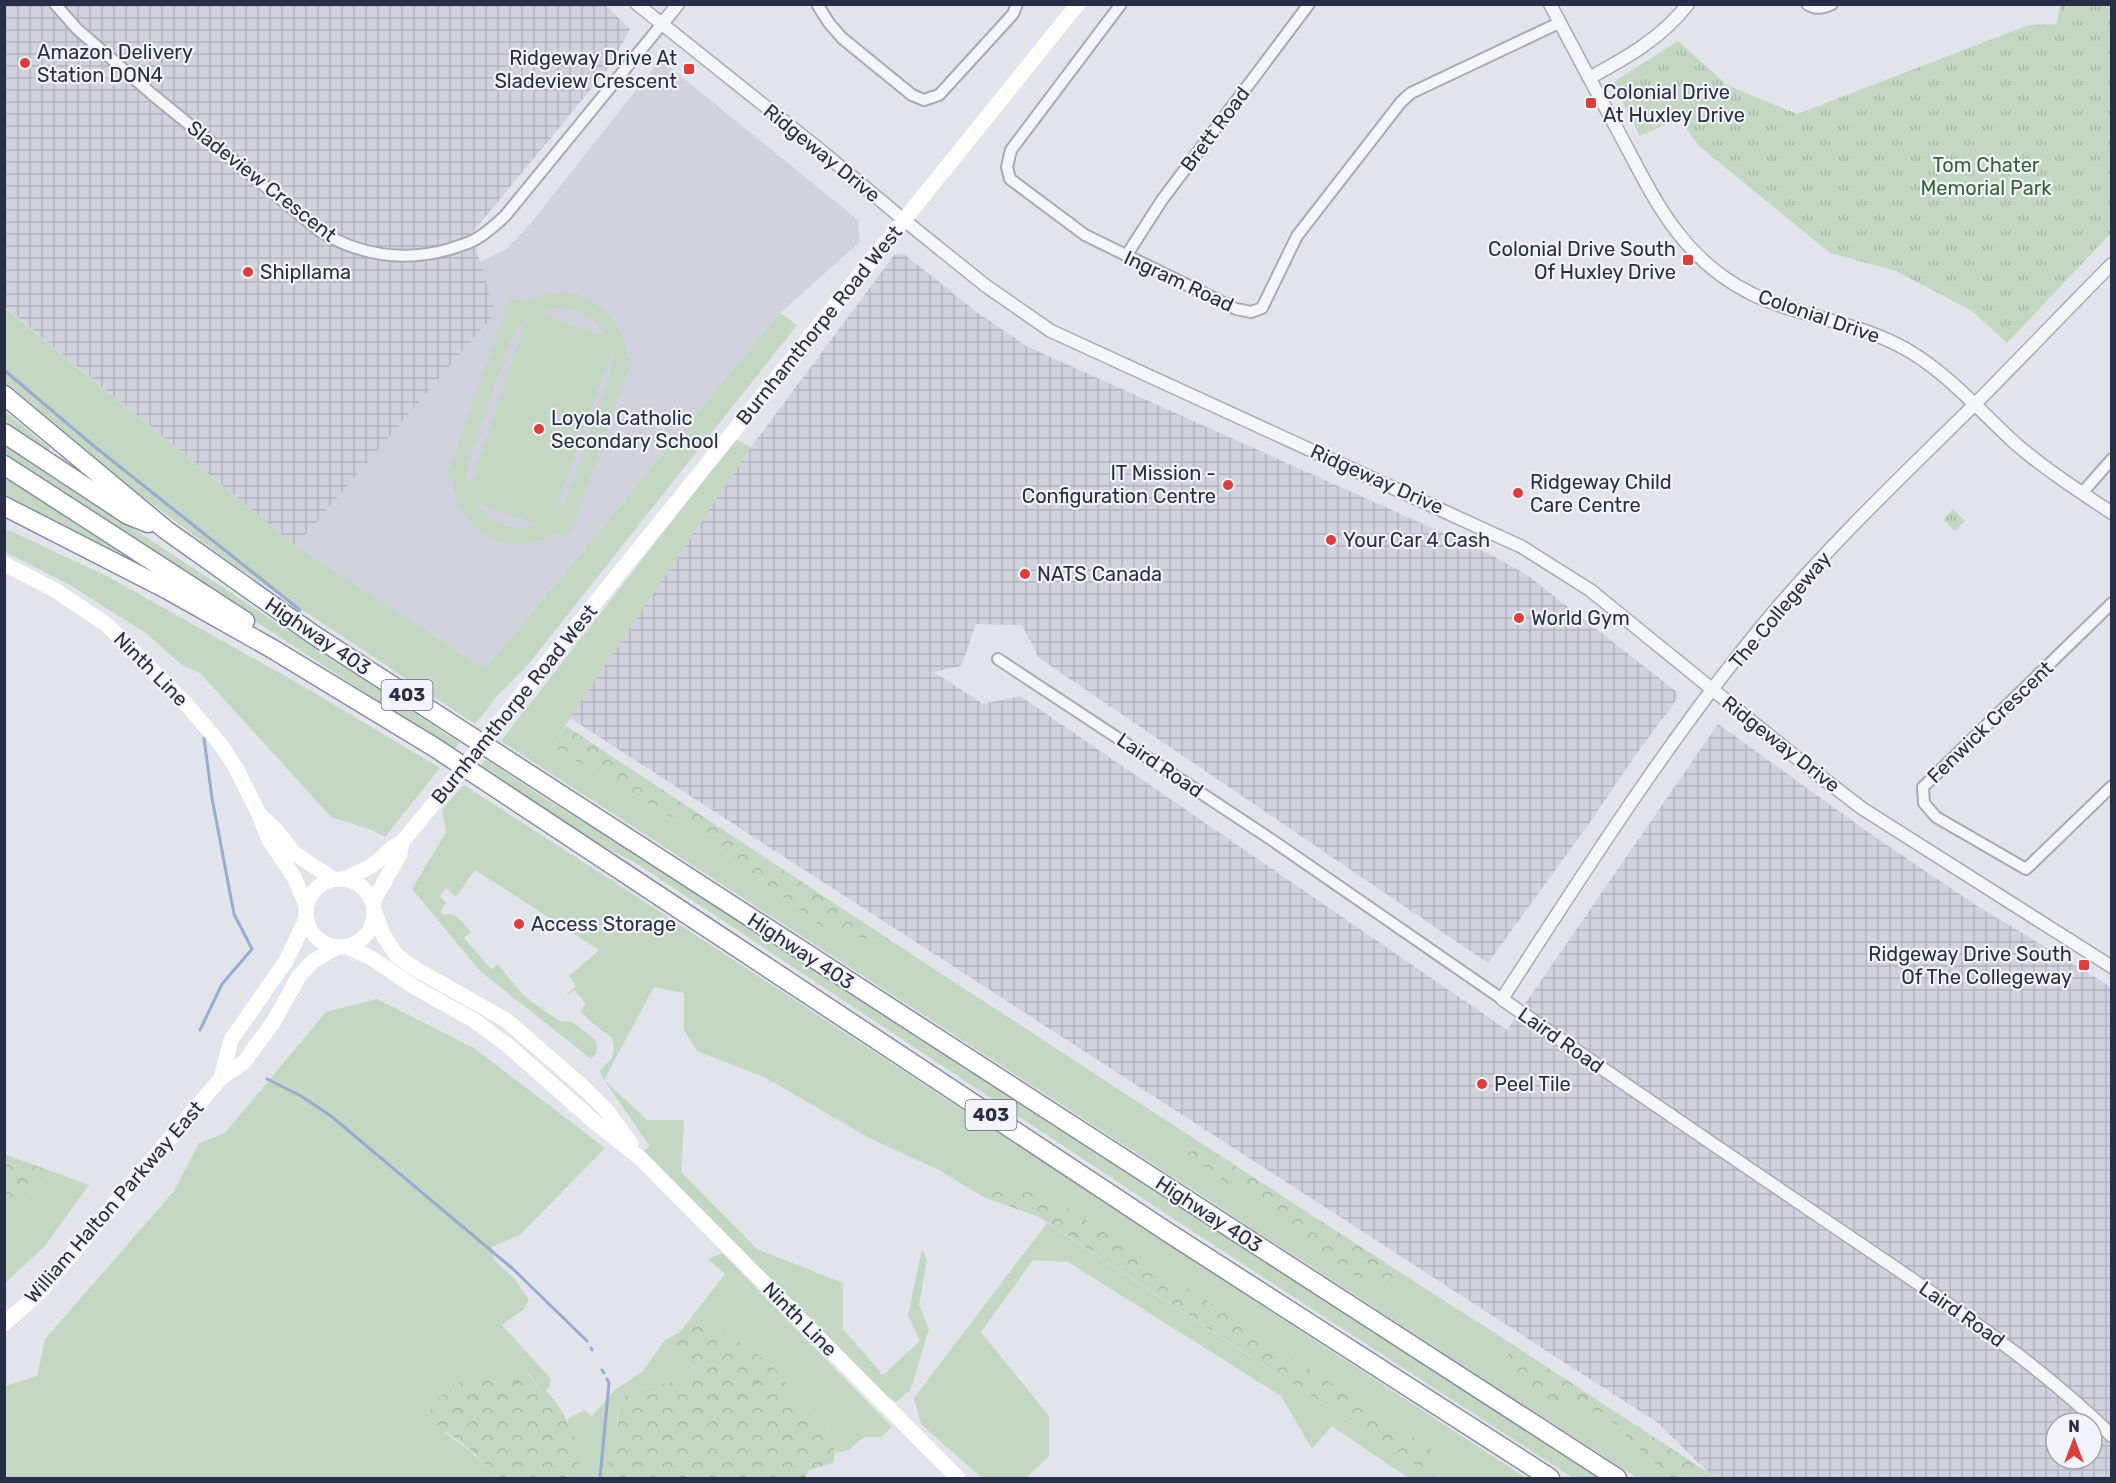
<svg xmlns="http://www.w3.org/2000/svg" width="2116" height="1483" font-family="Rubik,sans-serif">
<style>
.built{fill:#d0d3de}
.industrial{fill:url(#industrial-grid);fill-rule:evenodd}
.grass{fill:#c4d7c2;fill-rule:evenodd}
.forest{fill:url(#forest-crowns)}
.park{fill:url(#park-tufts)}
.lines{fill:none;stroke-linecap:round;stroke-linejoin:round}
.stream{stroke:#99abd0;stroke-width:3}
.minor-casing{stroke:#a6aab7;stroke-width:14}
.tertiary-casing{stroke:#a6aab7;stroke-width:15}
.motorway-casing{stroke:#878ea4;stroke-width:21}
.minor{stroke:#f5f6fa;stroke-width:10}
.tertiary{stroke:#f5f6fa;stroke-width:12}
.secondary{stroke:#fff;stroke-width:15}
.motorway{stroke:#fff;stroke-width:18}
.secondary-bridge{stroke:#fff;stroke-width:15}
.poi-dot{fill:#de3d3a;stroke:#f2f4f9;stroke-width:2}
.labels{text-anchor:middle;stroke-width:4.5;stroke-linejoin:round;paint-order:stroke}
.shield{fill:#f2f4f9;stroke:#65697c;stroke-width:1.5}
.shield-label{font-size:18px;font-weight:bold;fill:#282e46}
.poi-label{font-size:20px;fill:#282e46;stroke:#f2f4f9;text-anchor:start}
.street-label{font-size:20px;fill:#282e46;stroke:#f2f4f9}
.park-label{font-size:20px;fill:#346433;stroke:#f2f4f9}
</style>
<defs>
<pattern id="industrial-grid" width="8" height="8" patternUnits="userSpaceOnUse" patternTransform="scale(1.5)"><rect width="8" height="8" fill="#d0d3de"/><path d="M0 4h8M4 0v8" fill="none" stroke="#b3b5c0"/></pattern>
<pattern id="forest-crowns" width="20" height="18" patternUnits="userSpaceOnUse" patternTransform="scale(1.5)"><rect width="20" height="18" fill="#c4d7c2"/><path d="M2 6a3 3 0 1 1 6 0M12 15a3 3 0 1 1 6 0" fill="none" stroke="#a8b9a8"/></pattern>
<pattern id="park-tufts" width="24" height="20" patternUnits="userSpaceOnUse" patternTransform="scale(1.5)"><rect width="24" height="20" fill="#c4d7c2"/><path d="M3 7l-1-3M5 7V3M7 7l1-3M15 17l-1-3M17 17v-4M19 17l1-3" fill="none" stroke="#a8b9a8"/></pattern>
</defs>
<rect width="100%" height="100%" fill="#e2e4ec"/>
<path class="built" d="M657 64H666L858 220 860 242 780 313 485 669 296 546 494 313 480 262 505 250 526 229Z"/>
<path class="industrial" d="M604 4 630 29 610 66 472 233 495 313 296 546 5 307 4 5Z
M895 254H904L974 310 1026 346 1490 554 1527 575 1677 692 1678 698 1637 753 1590 822 1488 963 1039 658 1022 625 976 624 961 666 934 672 983 704 1020 696 1507 1030 1718 724 1872 835 1974 904 2111 987V1478H1718L1709 1473 1658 1423 570 718 740 462ZM2056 1423H2092V1459H2056Z"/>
<path class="grass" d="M563 292C599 296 624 321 627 357L632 359 569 537 557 533C509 559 459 535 452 480L446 478 510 298 523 302 546 294ZM558 307C580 309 596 318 607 337L538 313ZM526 320 470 486H469L467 477 468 464 510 341 516 330ZM611 352 612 363 610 375 568 497 554 515ZM476 503 538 525C515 534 489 523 476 503Z
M4 307 296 546 485 669 780 313 797 325 527 666 497 696 475 724 234 565 120 480 5 384Z
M4 411 50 448 49 451 5 421Z
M736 439 751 448 570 718 553 747 693 830 828 931 896 944 1187 1134 1180 1149 1387 1288 1398 1271 1515 1346 1501 1368 1570 1400 1621 1427 1629 1441 1672 1478 1709 1473 1718 1478H1637L501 741Z
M4 444 460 743 454 750 5 459Z
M4 476 131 558 129 561 5 499Z
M4 528 107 576 301 685 440 768 385 837 369 829 331 817 200 673 182 665 147 634 70 585 5 552Z
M486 759 547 800 649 861 1603 1478H1573L1201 1237 634 862 599 844 480 766Z
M464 785 625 889 1526 1478H1408L1332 1426 1312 1449 1281 1396 1068 1262 1033 1260 981 1332 1049 1416V1456L1026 1478H982L921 1424 914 1398 1047 1223 1434 1477 1439 1455 991 1184 983 1197 939 1170 869 1138 766 1078 697 1051 684 1030V993L654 987 604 1080 647 1120H684L681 1172 757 1249 843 1283V1329L883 1375 920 1341 908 1315 922 1249 927 1260 919 1305 929 1329 910 1391 896 1402 885 1395 644 1151 650 1146 604 1080 600 1071 612 1058 614 1046 612 1038 590 1021 580 1010 586 1004 574 990 568 995 567 994 576 986 569 976 599 950 475 870 456 897 446 888 440 896 446 903 441 911 445 915C457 911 463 924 471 932L464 938 491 969 498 964 523 995 559 1021 572 1022 595 1039 597 1046 596 1053 591 1059 480 971 412 889 446 832 442 809Z
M377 999 474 1048 605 1148 521 1234 492 1247 494 1260 514 1278 529 1300 523 1310 502 1325 551 1379 550 1385 546 1391 540 1389 529 1374 444 1433C463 1444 483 1460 496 1478H5V1386L37 1376 45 1339 174 1191 199 1143 225 1133 326 1012Z
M51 1171 89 1185 44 1247 5 1283 4 1209 22 1204Z
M722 1253 892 1427 882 1437H864L849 1450 836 1453 829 1430 816 1415 801 1404 775 1369 753 1350 726 1334 710 1321 671 1348 696 1369C678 1393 633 1377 619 1406 615 1415 619 1429 617 1438 615 1452 609 1466 604 1478H574C590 1448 570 1445 568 1419L584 1410 592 1416 615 1390 643 1371 664 1341 680 1332 725 1274 708 1259Z"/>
<path class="forest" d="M566 726 896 944 828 931 693 830 553 747Z
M1187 1134 1398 1271 1387 1288 1367 1285 1180 1149Z
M4 1154 51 1171 22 1204 5 1209Z
M991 1184 1051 1197 1439 1455 1434 1477 1039 1217 983 1197Z
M711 1321C731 1339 756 1349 774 1368 784 1378 791 1392 800 1402 804 1407 810 1410 814 1414 829 1426 839 1445 833 1463L809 1470 805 1478H604C611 1458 617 1441 618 1420 618 1414 618 1406 621 1401 635 1380 681 1391 696 1368L670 1348C675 1333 696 1322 711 1321Z
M1515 1346 1709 1473 1672 1478 1629 1441 1621 1427 1570 1400 1552 1402 1500 1367Z
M518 1369C530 1374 530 1377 538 1387 540 1389 544 1389 546 1391 557 1399 575 1434 579 1447 583 1458 579 1469 574 1478H496C487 1466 474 1452 462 1443 448 1433 428 1424 431 1404L456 1383Z"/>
<path class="park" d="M2061 4 2111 5V233L2007 343 1972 311 1896 271 1830 253 1699 146 1679 118 1640 136 1614 85 1615 81 1678 41 1727 85 1797 114 2029 25 2056 24Z
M1953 509 1965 521 1955 531 1943 520Z"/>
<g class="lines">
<path class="stream" d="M4 370 95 447 300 610
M200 1030 222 984 252 949 234 914 212 798 204 738
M267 1079 301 1096 331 1116 513 1269 587 1341
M591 1348 592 1350
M602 1370 604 1373
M600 1478 609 1383 607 1379"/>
<g class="minor-casing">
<path id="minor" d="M55 4 77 29 153 95 320 231C360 256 405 262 450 249 458 246 468 244 476 239 487 233 496 224 505 216L662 24
M817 4 829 23 842 38 912 95 924 100 939 95 1013 14 1017 4
M1121 4 1011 150 1007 167 1010 179 1085 235 1236 309 1251 312 1262 308 1297 236 1401 102 1411 93 1559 23
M1807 4C1815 10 1824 8 1832 4
M1126 256 1162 200 1309 4
M2082 493 2112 459
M2112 603 1923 787 1924 803 1936 817 2026 869 2112 786
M998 659 1272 840 1502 999"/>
</g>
<g class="tertiary-casing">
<path id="tertiary" d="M637 4 825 154 904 220 986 286 1051 331 1522 547 1590 590 1803 763 1863 809 2112 967
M1550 4C1572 46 1594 87 1617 129 1653 196 1679 258 1752 294 1804 319 1864 322 1914 354 1952 378 1982 413 2016 444 2045 469 2079 491 2112 513
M662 24 678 4
M1589 78C1626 58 1662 38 1688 4
M2112 264C2064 312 2018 361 1970 409 1897 481 1822 552 1757 632 1663 748 1583 874 1502 999 1615 1078 1729 1155 1844 1233 1936 1296 2032 1357 2112 1436"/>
</g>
<g class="motorway-casing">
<path id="motorway" d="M4 395 166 530 314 635 1617 1478
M4 433 128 515 148 523
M4 465 245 621
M4 506 168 590 271 648 434 747 1169 1233 1550 1478"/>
</g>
<use href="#minor" class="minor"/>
<use href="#tertiary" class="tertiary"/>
<path class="secondary" d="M4 564 55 590 106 624 187 705 221 745 236 768 259 814 269 840 294 877 306 905
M525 690 1078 4
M261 816 278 832 294 853 333 879
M306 913a34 34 0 1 1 68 0a34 34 0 1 1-68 0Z
M344 879C356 873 370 869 379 860 389 851 389 848 402 842
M373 902 400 854 402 842 451 783
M375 912 383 935 397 956 416 969 506 1020 582 1086 608 1112 631 1144
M348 947 373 959 416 988 475 1021 507 1045 597 1124 641 1159 958 1478
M221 1078 231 1040 286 961 306 919
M4 1324 39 1293 221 1078 244 1062 274 1021 299 976 313 961 336 948"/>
<use href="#motorway" class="motorway"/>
<path class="secondary-bridge" d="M451 783 525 690"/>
</g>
<g class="poi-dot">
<circle cx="25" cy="63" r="6"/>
<rect x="683" y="63" width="12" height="12" rx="3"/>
<rect x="1585" y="97" width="12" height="12" rx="3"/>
<rect x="1682" y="254" width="12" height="12" rx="3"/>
<circle cx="248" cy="272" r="6"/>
<circle cx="539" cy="429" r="6"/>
<circle cx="1228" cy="485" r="6"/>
<circle cx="1518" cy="493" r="6"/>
<circle cx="1331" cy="540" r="6"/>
<circle cx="1025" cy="574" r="6"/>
<circle cx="1519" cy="618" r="6"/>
<circle cx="519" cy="924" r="6"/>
<rect x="2078" y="959" width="12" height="12" rx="3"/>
<circle cx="1482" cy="1084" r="6"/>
</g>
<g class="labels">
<g class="shield">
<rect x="381.5" y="680" width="51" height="30" rx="4.5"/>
<rect x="965.5" y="1100" width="51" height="30" rx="4.5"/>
</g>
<g class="shield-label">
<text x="407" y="701">403</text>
<text x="991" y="1121">403</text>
</g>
<g class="poi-label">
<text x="37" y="59">Amazon Delivery<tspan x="37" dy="23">Station DON4</tspan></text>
<text x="677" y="65" text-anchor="end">Ridgeway Drive At<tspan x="677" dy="23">Sladeview Crescent</tspan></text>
<text x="1603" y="99">Colonial Drive<tspan x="1603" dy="23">At Huxley Drive</tspan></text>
<text x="1676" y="256" text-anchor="end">Colonial Drive South<tspan x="1676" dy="23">Of Huxley Drive</tspan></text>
<text x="260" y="279">Shipllama</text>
<text x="551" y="425">Loyola Catholic<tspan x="551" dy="23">Secondary School</tspan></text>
<text x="1216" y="480" text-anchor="end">IT Mission -<tspan x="1216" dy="23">Configuration Centre</tspan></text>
<text x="1530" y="489">Ridgeway Child<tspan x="1530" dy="23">Care Centre</tspan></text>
<text x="1343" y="547">Your Car 4 Cash</text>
<text x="1037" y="581">NATS Canada</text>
<text x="1531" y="625">World Gym</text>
<text x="531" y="931">Access Storage</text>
<text x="2072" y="961" text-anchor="end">Ridgeway Drive South<tspan x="2072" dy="23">Of The Collegeway</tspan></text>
<text x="1494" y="1091">Peel Tile</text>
</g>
<g class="street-label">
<text transform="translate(1215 129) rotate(-53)" y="7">Brett Road</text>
<text transform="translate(822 153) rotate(39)" y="7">Ridgeway Drive</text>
<text transform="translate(262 181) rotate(38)" y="7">Sladeview Crescent</text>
<text transform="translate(1179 281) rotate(25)" y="7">Ingram Road</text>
<text transform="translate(1819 316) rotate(19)" y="7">Colonial Drive</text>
<text transform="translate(819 325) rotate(-51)" y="7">Burnhamthorpe Road West</text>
<text transform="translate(1377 479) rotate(24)" y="7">Ridgeway Drive</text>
<text transform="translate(1780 610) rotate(-50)" y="7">The Collegeway</text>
<text transform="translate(318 636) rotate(34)" y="7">Highway 403</text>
<text transform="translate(151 669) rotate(45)" y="7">Ninth Line</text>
<text transform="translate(514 704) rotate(-51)" y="7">Burnhamthorpe Road West</text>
<text transform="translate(1990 722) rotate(-44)" y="7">Fenwick Crescent</text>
<text transform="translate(1781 744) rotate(38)" y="7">Ridgeway Drive</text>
<text transform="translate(1160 765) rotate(34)" y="7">Laird Road</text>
<text transform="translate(801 951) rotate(33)" y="7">Highway 403</text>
<text transform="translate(1561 1040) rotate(35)" y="7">Laird Road</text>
<text transform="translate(114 1202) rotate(-49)" y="7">William Halton Parkway East</text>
<text transform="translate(1209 1214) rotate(33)" y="7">Highway 403</text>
<text transform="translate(1962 1314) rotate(35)" y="7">Laird Road</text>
<text transform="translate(800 1319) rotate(45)" y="7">Ninth Line</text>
</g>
<g class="park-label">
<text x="1986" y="172">Tom Chater<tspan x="1986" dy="23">Memorial Park</tspan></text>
</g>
</g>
<rect width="2116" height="1483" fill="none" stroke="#282e46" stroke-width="12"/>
<g transform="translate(2074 1441)"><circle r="28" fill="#f2f4f9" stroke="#a1a5b1" stroke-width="1.5"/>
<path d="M0-4.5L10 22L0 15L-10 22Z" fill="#de3d3a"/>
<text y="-9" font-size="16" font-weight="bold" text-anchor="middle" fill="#282e46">N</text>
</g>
</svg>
